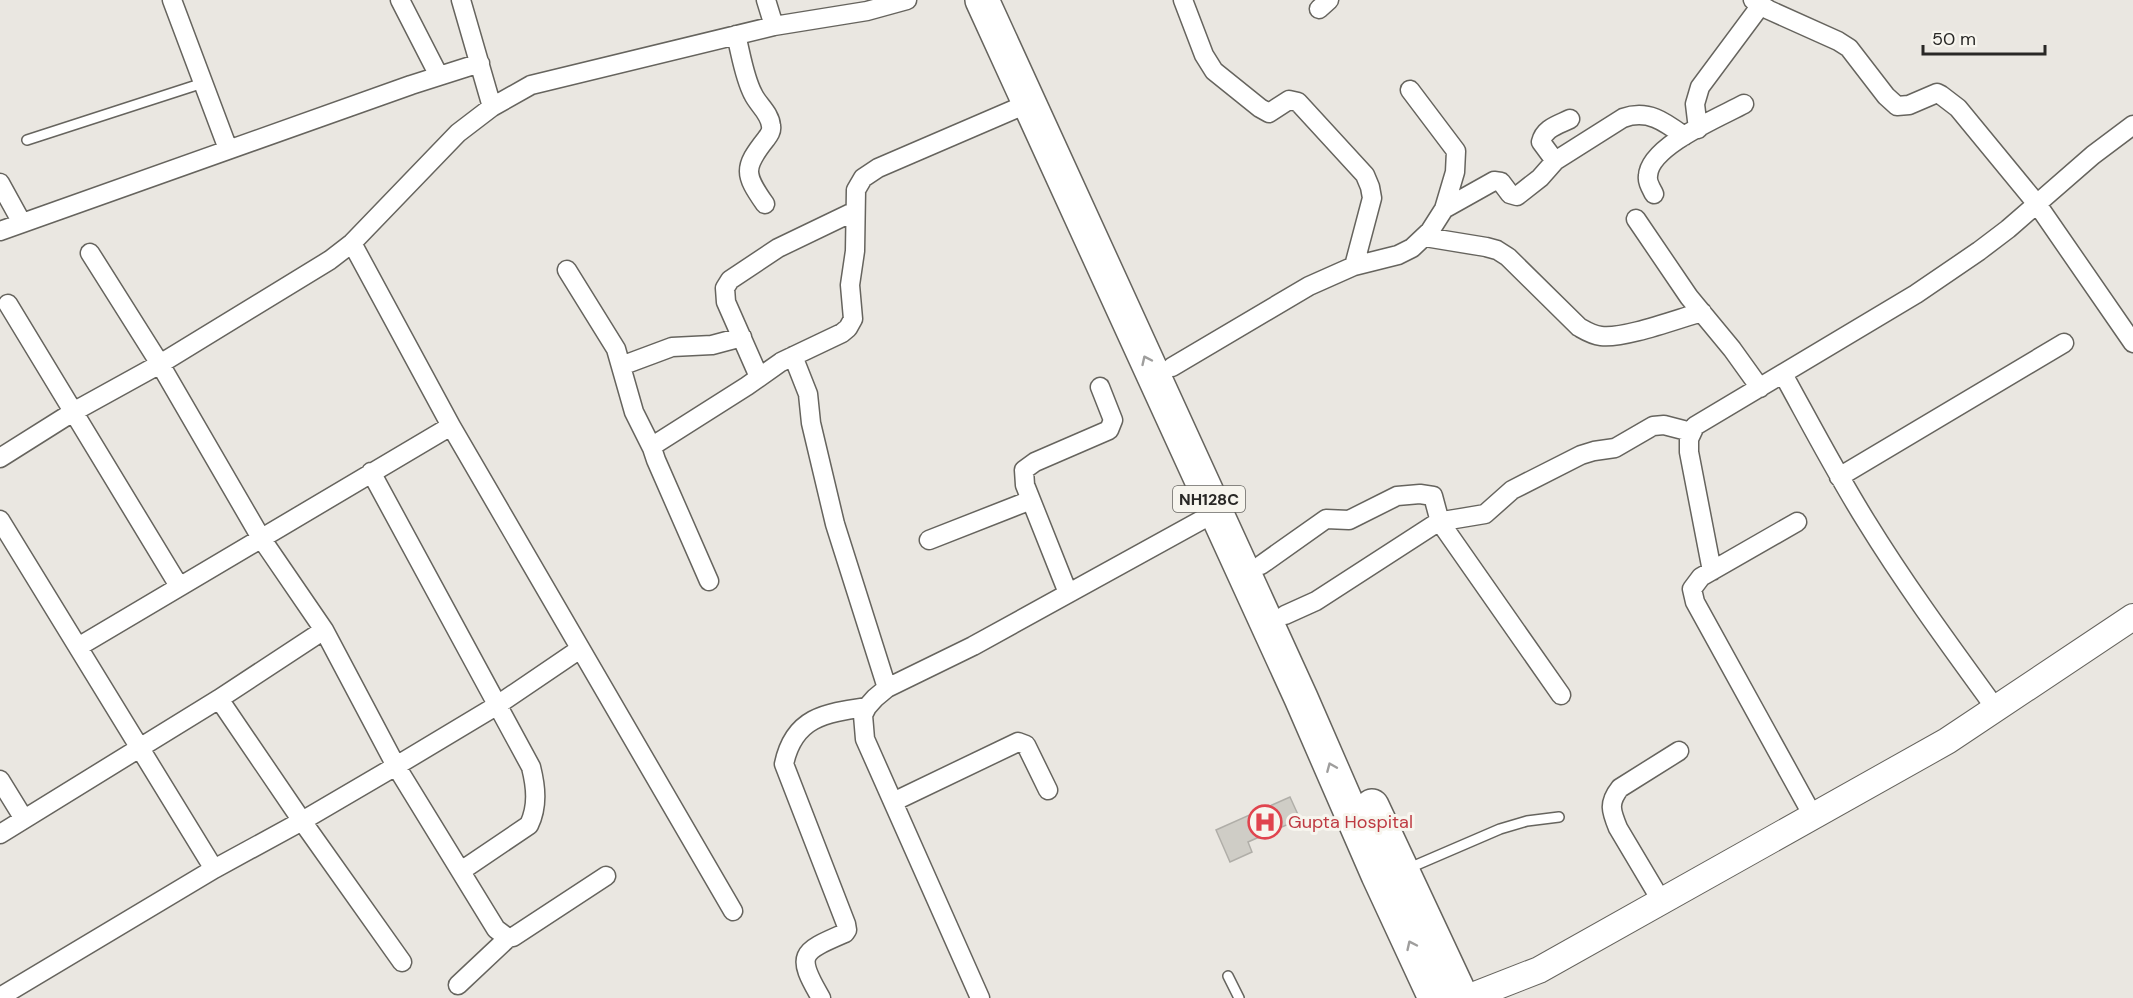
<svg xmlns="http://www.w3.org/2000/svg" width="2133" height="998" font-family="'DM Sans',sans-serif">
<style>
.building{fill:#cfcdc6;stroke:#b0aea8;stroke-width:1.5}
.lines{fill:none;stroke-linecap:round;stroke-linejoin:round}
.lane-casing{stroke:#66645e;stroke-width:12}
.street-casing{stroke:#66645e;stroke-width:21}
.secondary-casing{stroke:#66645e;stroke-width:28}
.highway-casing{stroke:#66645e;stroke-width:36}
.lane{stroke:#fff;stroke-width:9}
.street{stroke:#fff;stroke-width:18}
.secondary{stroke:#fff;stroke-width:26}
.highway{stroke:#fff;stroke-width:33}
.oneway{stroke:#9f9e9d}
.labels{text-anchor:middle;stroke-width:6;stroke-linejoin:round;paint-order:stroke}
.shield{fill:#f7f5ee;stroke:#676662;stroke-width:1.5}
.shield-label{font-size:16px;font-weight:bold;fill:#292826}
.health-label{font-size:18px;fill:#be3a42;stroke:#f7f5ee;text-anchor:start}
</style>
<rect width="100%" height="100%" fill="#eae7e1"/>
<path class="building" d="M1290 797 1300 819 1248 842 1252 852 1230 862 1216 830Z"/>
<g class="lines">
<g class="lane-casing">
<path id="lane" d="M27 140 203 83
M1407 869 1500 829 1527 821 1559 817
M1228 976 1239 998"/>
</g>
<g class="street-casing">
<path id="street" d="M172 0 228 149
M400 0 439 76
M461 0 492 107
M766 0 774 26
M1183 0 1204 55 1214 71 1260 108 1269 113 1289 100 1298 102 1365 175 1370 187 1372 198 1354 266
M1753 0 1769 10 1838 41 1849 48 1886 96 1897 106 1909 105 1937 93 1941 95 1958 108 2037 204 2133 343
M1319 9 1329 0
M736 35C741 54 744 77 753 94 758 105 770 113 771 126 772 131 769 135 766 139 743 168 744 174 765 204
M1698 129 1695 104 1700 87 1761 5
M1555 161 1541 142C1544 128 1558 125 1570 119
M0 183 22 223
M1654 194C1651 188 1647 182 1648 176 1649 146 1720 117 1744 104
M1444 209 1494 181 1501 182 1510 194 1517 196 1540 178 1555 161 1623 118C1648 109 1665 122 1684 136
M1636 219 1689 297 1732 349 1760 388
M0 231 411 85 480 63
M1425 237 1486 247 1497 250 1508 257 1579 327C1586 331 1592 335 1601 336 1624 339 1677 319 1702 312
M352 243 451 426
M90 253 160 364 261 538 324 630 396 766 496 929 508 938 513 937 606 876
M567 270 616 349 634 412 652 448
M8 304 179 586
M793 356 808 394 811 423 835 524 887 688
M621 366 672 347 712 345 742 337
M1172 367 1309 286 1354 266 1398 255 1412 248 1430 231 1444 209 1455 172 1456 151 1410 90
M1783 374C1810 423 1836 473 1866 521 1906 586 1951 647 1996 709
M759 377 726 302 725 288 730 280 778 248 855 211
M0 458 73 412 160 364 330 260 352 243 458 133 492 107 531 85 774 26 867 11 907 0
M371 472 531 767C536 787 538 806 529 825L461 871
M1839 477 2064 343
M0 520 214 869
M1797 522 1701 577 1692 589 1695 602 1813 816
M929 540 1031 500
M1261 565 1326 519 1349 520 1397 496 1420 494 1433 496 1440 522 1561 695
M1712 571 1689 452V439L1695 426 1916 294 1979 251 2008 229 2093 155 2133 125
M709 581 656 460 652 448 654 445 747 386 781 362 842 333 848 328 853 319 850 285 855 251 856 190 863 178 878 168 1029 103
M1068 593 1025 485 1024 470 1035 462 1109 430 1113 420 1100 387
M1285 615 1316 601 1435 524 1449 520 1485 514 1512 490 1581 455 1594 451 1615 448 1653 426 1664 425 1691 432
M78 647 451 426 733 911
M219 699 302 821 402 962
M0 780 24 819
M893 802 1018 742 1026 745 1048 790
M0 834 219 699 324 630
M1662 902 1618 828C1611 811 1608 803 1620 788L1679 751
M458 985 508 938
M0 997 214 869 302 821 396 766 496 706 580 649
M821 998C795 954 801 952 845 933L847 930 846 924 784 764C794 717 825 713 867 707
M980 998 865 739 863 715 867 707 875 698 887 688 973 646 1216 512"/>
</g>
<g class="secondary-casing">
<path id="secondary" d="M1467 998 1539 970 1947 741 2133 617"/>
</g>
<g class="highway-casing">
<path id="highway" d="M982 0 1301 698 1378 875 1435 998
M1372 806 1460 994"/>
</g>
<use href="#lane" class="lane"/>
<use href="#street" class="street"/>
<use href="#secondary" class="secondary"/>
<use href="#highway" class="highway"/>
</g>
<defs><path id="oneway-chevron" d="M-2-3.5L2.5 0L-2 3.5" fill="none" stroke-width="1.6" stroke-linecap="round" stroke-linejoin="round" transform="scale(1.5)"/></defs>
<g class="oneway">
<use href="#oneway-chevron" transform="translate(1146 360) rotate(-115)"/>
<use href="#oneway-chevron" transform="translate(1331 767) rotate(-113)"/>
<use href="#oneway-chevron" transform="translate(1411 945) rotate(-115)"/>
</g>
<defs>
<g id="hospital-ring" transform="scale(1.725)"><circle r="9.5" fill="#f7f5ee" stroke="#e0444e" stroke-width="1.5"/><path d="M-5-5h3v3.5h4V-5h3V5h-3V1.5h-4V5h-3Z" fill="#e0444e"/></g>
</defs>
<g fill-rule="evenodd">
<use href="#hospital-ring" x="1265" y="822"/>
</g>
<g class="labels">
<rect class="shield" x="1173" y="486" width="72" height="26" rx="4.5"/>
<g class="shield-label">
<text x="1209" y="505">NH128C</text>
</g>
<g class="health-label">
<text x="1288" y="828">Gupta Hospital</text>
</g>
</g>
<path d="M1923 45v9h122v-9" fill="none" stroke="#292826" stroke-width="3"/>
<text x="1932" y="45" font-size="18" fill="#292826" stroke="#f7f5ee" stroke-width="4.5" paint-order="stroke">50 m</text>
</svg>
